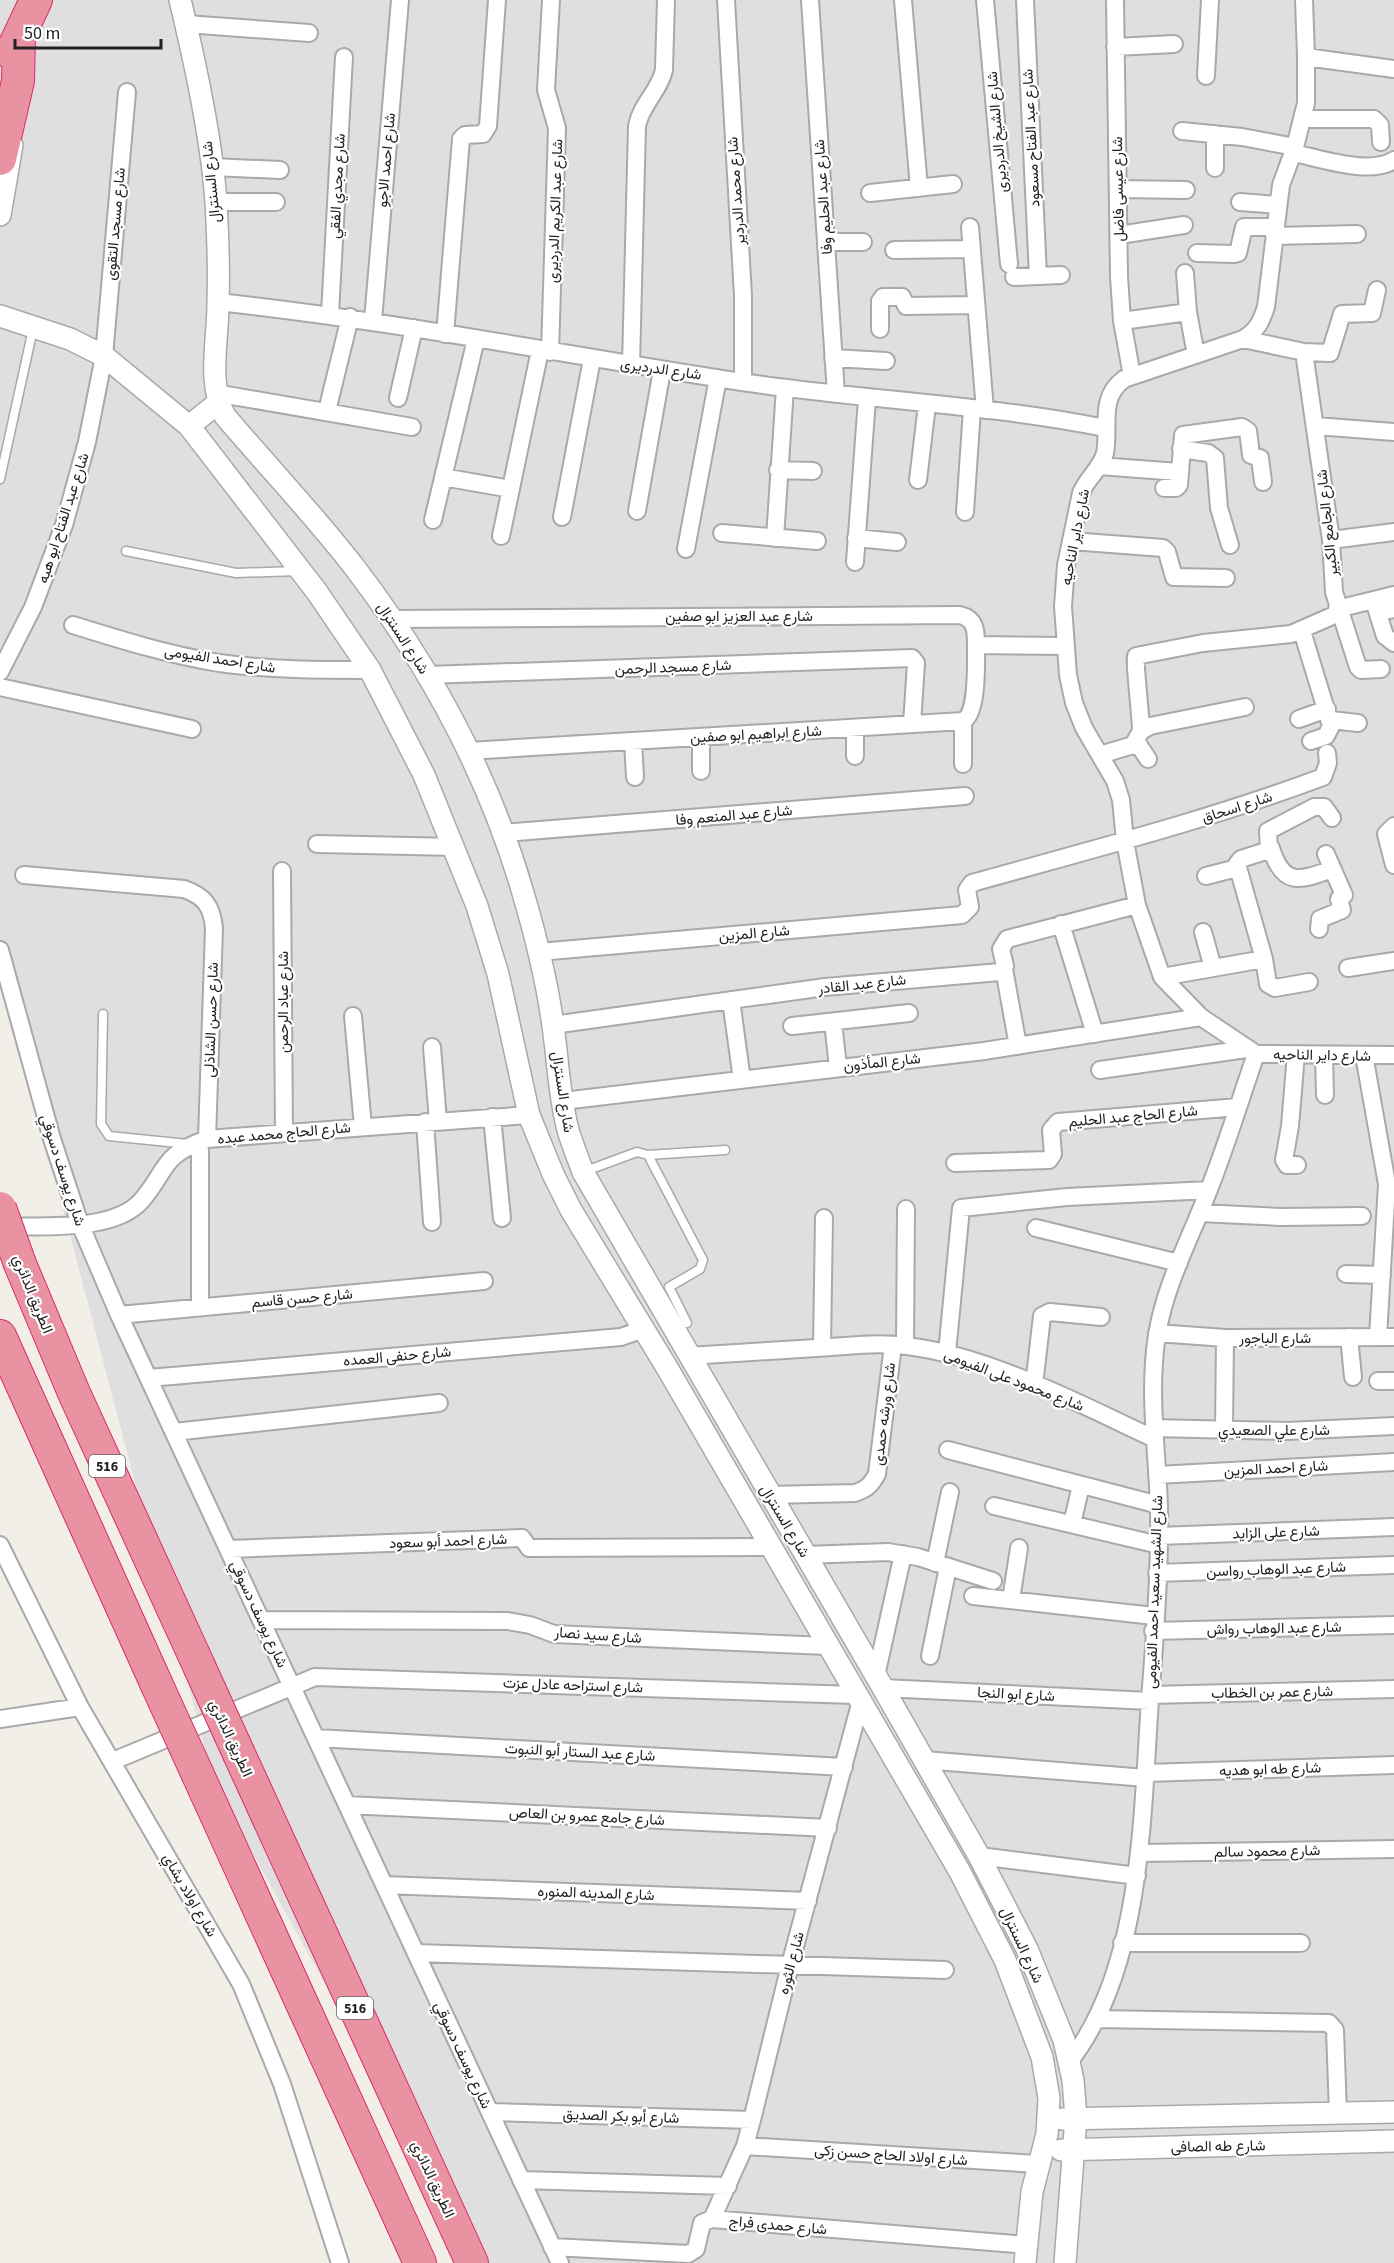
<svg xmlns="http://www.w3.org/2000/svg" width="1394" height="2263" font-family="'Source Sans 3',Vazirmatn,sans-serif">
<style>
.residential{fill:#e0dfdf}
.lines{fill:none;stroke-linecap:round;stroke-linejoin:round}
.service-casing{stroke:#a9a9a9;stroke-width:11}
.minor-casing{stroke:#a9a9a9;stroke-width:20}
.tertiary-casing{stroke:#a9a9a9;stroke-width:24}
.motorway-casing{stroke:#dc2a67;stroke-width:34}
.service{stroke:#fff;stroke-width:8}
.minor{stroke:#fff;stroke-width:16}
.tertiary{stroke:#fff;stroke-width:21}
.motorway{stroke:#e892a2;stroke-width:32}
.motorway-bridge-casing{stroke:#dc2a67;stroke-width:34;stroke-linecap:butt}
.motorway-bridge{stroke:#e892a2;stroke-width:32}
.labels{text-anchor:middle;stroke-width:4.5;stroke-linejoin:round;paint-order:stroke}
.shield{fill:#fff;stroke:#646464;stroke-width:1.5}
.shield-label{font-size:14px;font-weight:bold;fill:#222}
.street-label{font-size:15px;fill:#222;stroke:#fff}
</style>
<rect width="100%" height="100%" fill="#f2efe9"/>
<path class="residential" d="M0 0H1394V2263H479L214 1783 0 969Z"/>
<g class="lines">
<g class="service-casing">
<path id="service" d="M0 479 33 329
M126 551 236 573 297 571
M103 1014 101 1124 109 1136 188 1144
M648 1155 703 1260 700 1269 669 1287 687 1323
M583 1172 637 1152 648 1155 725 1150"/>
</g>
<g class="minor-casing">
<path id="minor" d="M726 0 743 296V382
M810 0 836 394
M903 0 919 188
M985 0 1009 264
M1025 0 1038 276
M1115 0 1119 277 1122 321 1132 376
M1304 0 1306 57
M186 24 309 33
M1115 47 1174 44
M1394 69 1306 57V103L1295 147 1281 185 1266 307C1261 322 1257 331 1243 339L1124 379C1098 398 1110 428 1105 453 1101 469 1087 478 1081 493L1066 565 1063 606 1068 675 1074 703 1084 728 1115 781 1121 800 1125 841 1137 905 1162 977 1201 1017 1256 1054 1394 1055
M1206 76 1210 0
M1303 119H1374L1380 125 1381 142
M1182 131 1242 137 1295 147
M1215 134V168
M1293 153C1320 158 1370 176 1394 160
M212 167 280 170
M1118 189 1186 190
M870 193 953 184
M216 202H276
M1240 202 1278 205
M970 227 985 410
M1119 235 1184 225
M1274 236 1357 234
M826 242H863
M894 250 972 249
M1197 253 1234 254 1238 253 1244 227H1275
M1185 273 1188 312 1196 355
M1014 277 1061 275
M218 302C394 321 567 355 742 382 862 400 985 404 1105 428
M330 314 344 57
M373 321 400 0
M1122 321 1188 312
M880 329V301L883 297H902L906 306 976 305
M445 334 461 139 465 135 483 134 488 126 497 0
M1243 339 1304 352 1330 353 1342 314 1372 313 1377 290
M550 352 557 128 546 90 551 0
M1304 352 1331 540 1334 592 1358 667 1361 670 1381 669
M833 358 886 361
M631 365 637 126C641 104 659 92 664 70L666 0
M215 393 412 427
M398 398 414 328
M327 411 350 317
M1316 426 1394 432
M1181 449 1208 453 1215 458 1219 508 1230 545
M1099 466 1179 472
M778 470 813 471
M443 477 511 489
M918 480 927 405
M1164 488H1176L1179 485 1183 435 1242 427 1248 431 1251 455 1260 458 1263 482
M637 511 662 370
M965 512 972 409
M562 517 592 359
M433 520 476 339
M722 533 817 541
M501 536 540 350
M775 538 785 388
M856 538 897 542
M1331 540 1394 532
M1071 541 1163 548 1167 552 1174 577 1226 578
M686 549 718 378
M855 562 867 399
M1374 601 1385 636 1394 643
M1337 609 1394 595
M1378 612 1394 609
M392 619 960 615C976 619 976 631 976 645L1064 646
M73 625C121 640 169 655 219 663 270 670 320 670 370 670
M1302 631 1331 726 1326 736 1311 741
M0 672 33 607 64 525 87 442 104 356 127 92
M428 675 912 658 916 663 912 724
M0 687 192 729
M1299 719 1327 709
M1331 720 1358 723
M963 721V764
M1141 731C1141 718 1134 659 1136 656L1203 643 1291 634 1339 613
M701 737V771
M633 741 635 777
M1136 741 1148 759
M468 751 963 721C978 714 976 661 976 645
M1100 755 1133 745 1141 731 1150 726 1245 707
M855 756V728
M1394 826 1386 834 1394 865
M503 833 965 796
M317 844 455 847
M1271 848C1283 887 1300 881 1332 869
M282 871 284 1133
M24 875 184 889C204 896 212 906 214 928L207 1139
M1206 876 1237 868
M1061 924 1095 1034
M1319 929 1320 919 1342 910 1339 899 1344 895 1326 854
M1203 932 1213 968
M0 950 52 1139 80 1224 119 1315 560 2263
M539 952 962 915 970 907 967 890 972 883C1090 850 1208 820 1323 777L1328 763 1327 753
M1348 968 1394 961
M1004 969 1018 1046
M1162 977 1264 959
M1309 982 1275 988 1268 984 1264 959 1237 864 1241 859 1269 850 1268 831 1314 807H1324L1332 818
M731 1000 742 1080
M353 1016 363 1127
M833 1022 838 1067
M553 1025 825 987 1000 972 1005 966 1001 949 1007 939 1137 905
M792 1026 909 1013
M432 1047 438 1121
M1296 1054 1290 1126 1284 1160 1287 1165H1297
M1324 1055 1325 1095
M1364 1055 1387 1184 1378 1337
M1100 1070 1246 1049
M563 1101 984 1051 1201 1017
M492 1117 502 1218
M425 1122 432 1222
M200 1142V1307
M955 1163 1049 1160 1053 1154 1051 1130 1058 1122 1238 1107
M1200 1213 1281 1217 1362 1216
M1 1227C40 1225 114 1233 142 1200 169 1168 160 1156 207 1139L529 1115
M1036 1228 1179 1263
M1346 1274 1382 1275
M119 1315 484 1281
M1157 1333 1225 1338 1394 1337
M1349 1337 1353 1377
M905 1346 906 1209
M822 1347 824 1218
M947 1353 961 1208 1067 1197 1209 1190
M688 1356C731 1353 773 1351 816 1348 846 1346 877 1342 907 1346 989 1356 1080 1404 1155 1439
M149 1378 621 1337 644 1329
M1378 1381H1394
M1034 1385 1042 1316 1050 1312 1101 1317
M1153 1428 1287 1431 1394 1426
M1224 1430 1225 1338
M174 1432 439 1403
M948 1450 1159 1505
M1157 1475 1394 1462
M769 1495 855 1493C867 1489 871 1485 877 1474L893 1345
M994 1506 1159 1545
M1072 1524 1081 1485
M1159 1536 1394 1527
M0 1545 80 1707 241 1984 282 2084 340 2263
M228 1549 522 1538 529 1548 771 1547
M805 1555 888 1552 918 1557 993 1581
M935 1563 950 1492
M1157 1573 1394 1565
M973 1596 1154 1616
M1011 1600 1019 1548
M261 1620 508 1621 530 1625 554 1634 827 1646
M1153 1631 1394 1625
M930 1656 948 1567
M876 1676 903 1554
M883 1688 1150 1701
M1150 1695 1394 1689
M0 1719 80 1707
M316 1738 844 1767
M924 1760 1146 1778
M113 1761 315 1677 855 1695
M1146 1773 1394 1765
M347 1805 828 1828
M1140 1853 1394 1849
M979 1856 1137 1876
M384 1885 808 1901
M1122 1943H1301
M416 1953 945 1970
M1097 2019 1329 2023 1335 2030 1338 2113
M1069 2062C1143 1969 1142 1813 1150 1700 1155 1636 1160 1571 1159 1507 1157 1449 1148 1392 1157 1335 1165 1285 1190 1239 1208 1192 1226 1147 1240 1100 1256 1054
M490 2112 752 2120
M745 2146 1038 2164
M521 2180 728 2186
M712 2219 745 2146 752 2120 790 1965 860 1704
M552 2247 688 2254 696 2249 702 2223 712 2219 1027 2245"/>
</g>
<g class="tertiary-casing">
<path id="tertiary" d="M180 0C195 62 212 140 216 203 218 236 219 271 218 304 218 341 207 383 225 416 268 467 315 516 355 568 429 665 489 776 523 893 536 937 547 981 553 1026 558 1060 559 1096 568 1130 572 1144 578 1158 583 1172L883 1688 979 1856 1027 1949 1064 2040 1073 2080 1076 2118 1065 2263
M0 215 12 145
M0 316 70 339 104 356 189 426 317 592 370 670 424 775 477 906 498 974 529 1115 553 1174 571 1210 666 1366 960 1872 1005 1960 1042 2057 1049 2098 1047 2134 1032 2192 1025 2263
M189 426 218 403
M1062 2119 1394 2112
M1061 2150 1394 2141"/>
</g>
<g class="motorway-casing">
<path id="motorway" d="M11 53 36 0
M0 159 18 81 19 36
M20 1264 74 1393 199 1666
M0 1336 156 1683
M239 1754 472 2263
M198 1775 420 2263"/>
</g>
<use href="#service" class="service"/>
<use href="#minor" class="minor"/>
<use href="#tertiary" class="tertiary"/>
<use href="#motorway" class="motorway"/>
<g class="motorway-bridge-casing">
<path id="motorway-bridge" d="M0 1208 20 1264
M199 1666 239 1754
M156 1683 198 1775"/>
</g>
<use href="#motorway-bridge" class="motorway-bridge"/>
</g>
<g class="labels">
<g class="shield">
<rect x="89" y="1455" width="36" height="22" rx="4.5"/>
<rect x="337" y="1997" width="36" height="22" rx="4.5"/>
</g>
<g class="shield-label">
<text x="107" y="1471">516</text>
<text x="355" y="2013">516</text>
</g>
<g class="street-label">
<text transform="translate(997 132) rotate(-95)" y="5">شارع الشيخ الدرديرى</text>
<text transform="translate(1031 138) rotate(-93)" y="5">شارع عبد الفتاح مسعود</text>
<text transform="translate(386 160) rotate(-85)" y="5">شارع احمد الاجو</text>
<text transform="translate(211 182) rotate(-96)" y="5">شارع السنترال</text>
<text transform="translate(337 186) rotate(-87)" y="5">شارع مجدي الفقي</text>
<text transform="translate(1118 189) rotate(-91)" y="5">شارع عيسى فاضل</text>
<text transform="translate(736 191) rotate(-94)" y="5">شارع محمد الدردير</text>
<text transform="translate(823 197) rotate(-94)" y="5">شارع عبد الحليم وفا</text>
<text transform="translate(555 211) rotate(-88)" y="5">شارع عبد الكريم الدرديرى</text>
<text transform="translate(115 224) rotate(-85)" y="5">شارع مسجد التقوى</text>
<text transform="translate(661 369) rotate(8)" y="5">شارع الدرديرى</text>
<text transform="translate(63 518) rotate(-72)" y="5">شارع عبد الفتاح ابو هبه</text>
<text transform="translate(1327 523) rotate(-96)" y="5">شارع الجامع الكبير</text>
<text transform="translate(1075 537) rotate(-79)" y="5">شارع داير الناحيه</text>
<text x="739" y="621">شارع عبد العزيز ابو صفين</text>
<text transform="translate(403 638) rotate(57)" y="5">شارع السنترال</text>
<text transform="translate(220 659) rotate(9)" y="5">شارع احمد الفيومى</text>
<text transform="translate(673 667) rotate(-2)" y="5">شارع مسجد الرحمن</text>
<text transform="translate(756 734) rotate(-3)" y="5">شارع ابراهيم ابو صفين</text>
<text transform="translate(1237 807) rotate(-18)" y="5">شارع اسحاق</text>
<text transform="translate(734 815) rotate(-5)" y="5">شارع عبد المنعم وفا</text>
<text transform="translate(754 933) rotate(-5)" y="5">شارع المزين</text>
<text transform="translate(862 984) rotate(-6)" y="5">شارع عبد القادر</text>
<text transform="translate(283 1002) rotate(-90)" y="5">شارع عباد الرحمن</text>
<text transform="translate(211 1020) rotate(-88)" y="5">شارع حسن الشاذلى</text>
<text transform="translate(1322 1055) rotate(1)" y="5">شارع داير الناحيه</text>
<text transform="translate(882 1062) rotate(-6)" y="5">شارع المأذون</text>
<text transform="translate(563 1092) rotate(81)" y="5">شارع السنترال</text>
<text transform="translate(1133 1116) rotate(-5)" y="5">شارع الحاج عبد الحليم</text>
<text transform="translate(284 1133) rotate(-5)" y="5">شارع الحاج محمد عبده</text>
<text transform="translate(63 1170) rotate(72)" y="5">شارع يوسف دسوقي</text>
<text transform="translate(33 1294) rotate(68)" y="5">الطريق الدائري</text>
<text transform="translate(302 1298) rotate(-5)" y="5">شارع حسن قاسم</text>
<text x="1275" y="1343">شارع الباجور</text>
<text transform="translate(397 1356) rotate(-5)" y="5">شارع حنفى العمده</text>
<text transform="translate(1014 1380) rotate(21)" y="5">شارع محمود على الفيومى</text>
<text transform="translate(884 1414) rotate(-83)" y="5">شارع ورشه حمدى</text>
<text x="1274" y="1435">شارع علي الصعيدي</text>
<text transform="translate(1276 1468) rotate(-3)" y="5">شارع احمد المزين</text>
<text transform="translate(785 1521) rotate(59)" y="5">شارع السنترال</text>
<text transform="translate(1276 1532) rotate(-2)" y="5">شارع على الزايد</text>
<text transform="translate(448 1541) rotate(-2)" y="5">شارع احمد أبو سعود</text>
<text transform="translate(1276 1569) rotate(-2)" y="5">شارع عبد الوهاب رواسن</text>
<text transform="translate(1154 1592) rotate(-88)" y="5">شارع الشهيد سعيد احمد الفيومى</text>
<text transform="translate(259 1614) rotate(65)" y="5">شارع يوسف دسوقي</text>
<text transform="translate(1274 1628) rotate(-1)" y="5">شارع عبد الوهاب رواش</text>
<text transform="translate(598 1635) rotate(4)" y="5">شارع سيد نصار</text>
<text transform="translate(573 1685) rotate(2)" y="5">شارع استراحه عادل عزت</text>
<text transform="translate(1272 1692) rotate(-1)" y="5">شارع عمر بن الخطاب</text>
<text transform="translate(1016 1694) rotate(3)" y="5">شارع ابو النجا</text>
<text transform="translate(231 1738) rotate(65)" y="5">الطريق الدائري</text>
<text transform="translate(580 1752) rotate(3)" y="5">شارع عبد الستار أبو النبوت</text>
<text transform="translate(1270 1769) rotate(-2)" y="5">شارع طه ابو هديه</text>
<text transform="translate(587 1816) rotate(3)" y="5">شارع جامع عمرو بن العاص</text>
<text transform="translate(1267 1851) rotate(-1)" y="5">شارع محمود سالم</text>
<text transform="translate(596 1893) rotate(2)" y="5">شارع المدينه المنوره</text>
<text transform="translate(190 1895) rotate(60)" y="5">شارع اولاد بشاي</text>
<text transform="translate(1022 1945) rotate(65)" y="5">شارع السنترال</text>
<text transform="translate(791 1963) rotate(-75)" y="5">شارع الثوره</text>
<text transform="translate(463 2055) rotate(65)" y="5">شارع يوسف دسوقي</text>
<text transform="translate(621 2116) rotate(2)" y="5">شارع أبو بكر الصديق</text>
<text transform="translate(1218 2146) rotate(-1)" y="5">شارع طه الصافى</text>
<text transform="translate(891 2155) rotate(4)" y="5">شارع اولاد الحاج حسن زكى</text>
<text transform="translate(433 2179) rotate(65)" y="5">الطريق الدائري</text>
<text transform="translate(778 2225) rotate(5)" y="5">شارع حمدى فراج</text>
</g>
</g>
<path d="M15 39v9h146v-9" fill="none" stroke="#222222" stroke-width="3"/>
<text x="24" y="39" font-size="18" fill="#222222" stroke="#ffffff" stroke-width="4.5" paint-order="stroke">50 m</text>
</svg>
